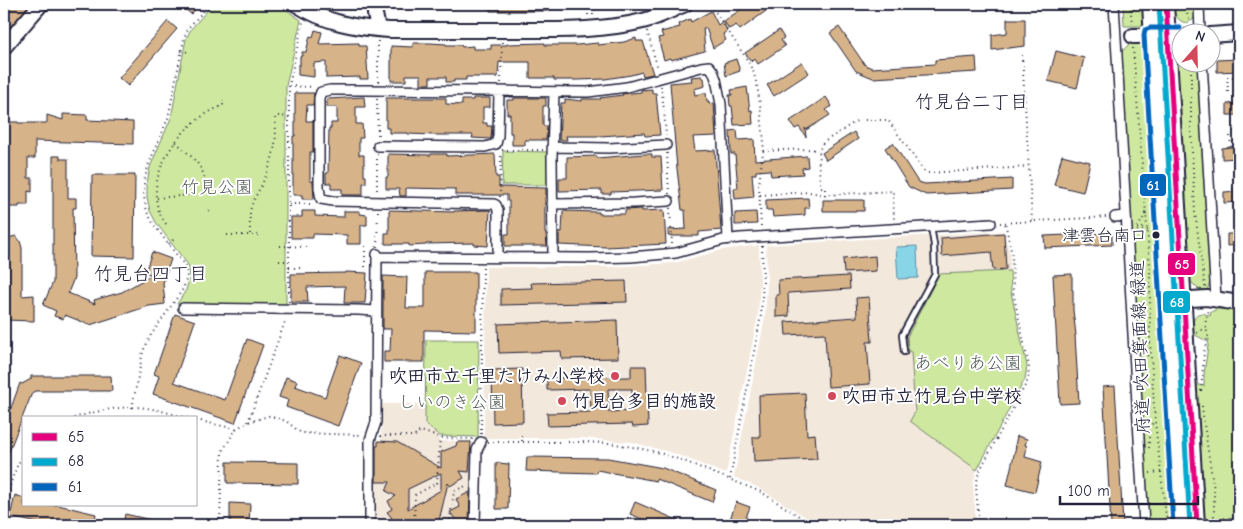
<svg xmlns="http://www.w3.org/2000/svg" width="1243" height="529" font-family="'Comic Neue','Klee One',sans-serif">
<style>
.built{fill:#f3e8dc}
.green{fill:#cee99f;stroke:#78866d}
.water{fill:#88d5e8;stroke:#5f8da3}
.building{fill:#d7b389;stroke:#22223b;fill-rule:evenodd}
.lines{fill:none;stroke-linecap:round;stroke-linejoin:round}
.lane-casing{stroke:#22223b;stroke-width:8}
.street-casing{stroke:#22223b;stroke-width:12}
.secondary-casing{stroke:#22223b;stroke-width:18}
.path{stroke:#22223b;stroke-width:2;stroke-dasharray:1 4;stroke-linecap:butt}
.lane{stroke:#fff;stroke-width:4.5}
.street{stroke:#fff;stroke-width:9}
.secondary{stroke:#fff;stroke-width:14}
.bus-1-casing{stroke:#fff;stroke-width:9}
.bus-2-casing{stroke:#fff;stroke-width:9}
.bus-3-casing{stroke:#fff;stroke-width:9}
.bus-1{stroke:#e5007d;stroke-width:5}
.bus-2{stroke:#00a9ce;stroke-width:5}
.bus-3{stroke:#0065bd;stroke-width:5}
.bus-dot{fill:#22223b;stroke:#fff;stroke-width:2}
.poi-dot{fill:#d1495b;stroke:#fff;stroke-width:2}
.labels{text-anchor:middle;stroke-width:4;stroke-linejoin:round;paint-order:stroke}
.bus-label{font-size:17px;fill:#22223b;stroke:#fff;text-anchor:end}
.park-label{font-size:18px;fill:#565e59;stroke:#fff}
.street-label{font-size:18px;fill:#22223b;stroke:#fff}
.poi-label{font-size:18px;font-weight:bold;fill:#22223b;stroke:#fff;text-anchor:start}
.neighbourhood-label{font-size:19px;fill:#22223b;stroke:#fff}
.line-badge{stroke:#fff;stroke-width:2}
.badge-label{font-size:14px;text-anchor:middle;font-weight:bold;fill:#fff}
</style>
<rect width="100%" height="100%" fill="#fff"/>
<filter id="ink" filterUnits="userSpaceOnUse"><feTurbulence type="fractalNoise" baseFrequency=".02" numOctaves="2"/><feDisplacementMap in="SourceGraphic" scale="10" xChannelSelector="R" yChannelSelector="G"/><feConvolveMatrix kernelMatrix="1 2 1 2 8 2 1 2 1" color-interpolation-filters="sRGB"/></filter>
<g filter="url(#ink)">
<path class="built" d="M1003 231 1010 254V271L939 274 911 352 915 412 910 421 977 470 973 484 976 525H819L757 487 734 477 765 317 767 283 766 245Z
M759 245 760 283 758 315 726 474 673 453 631 442 582 438H484L486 267H612L674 263 722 250Z
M382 404H425V424L440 436 439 441H472L471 525H374L375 440H381Z"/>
<path class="green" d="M213 4H278L301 20 286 86V305L177 304 186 290 190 276 188 265 157 224 150 211 147 197V183L150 167 171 118 186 39 191 29Z
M1123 4H1144L1145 17 1141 26H1124Z
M1172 4H1193L1195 14 1194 19 1187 23C1177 22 1174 13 1172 4Z
M1129 44H1139L1148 52 1175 525H1149L1120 54Z
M1180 54V62L1197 63 1210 282 1207 290 1198 289 1191 282 1188 269 1176 66Z
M1160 78H1166L1176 261H1170Z
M503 151 549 152V185H502Z
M1010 271 1011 292 1027 366 1025 379 977 470 910 421 915 412 911 352 908 351 907 337 939 274Z
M1217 309 1239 311V525H1202L1194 384 1204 386V374L1209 339 1205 340 1193 334C1192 322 1193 307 1210 316L1211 312Z
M426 340H479L478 437 440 436 425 424Z
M1181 341 1192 525H1185L1175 342Z"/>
<path class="water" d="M917 246 918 278 898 279 896 247Z"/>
<path class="building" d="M4 4H30L4 34Z
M179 4H200L191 14Z
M490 4H550V11H490Z
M749 4H761L766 11 740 30 736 25 729 29 724 21Z
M711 11 718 25 723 21 727 31 723 34 726 40 713 48 706 28H703L705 51 671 60 670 58 664 60 658 38 663 37 661 32 680 27 679 24 690 19 691 22Z
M1007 19H1025V46L992 50V35L1007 33Z
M168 21 177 29 128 86 119 78Z
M839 27 865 65 872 68 935 64V60L976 57 977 72 873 78 856 71 830 33Z
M315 30 322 32 319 44 359 43V46H366L368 79H360V77L326 78V62L314 63V77L298 75V65H300V56H302V52H306L310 36 313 37Z
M779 30 784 38 781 40 785 46 758 64 754 58 751 61 745 53Z
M636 38V41H643L653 74 643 76 642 72 631 75 605 79 578 80H554V78H530V62H499L498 77H466V80H454V82H446V77H430V84H421V75H406V81H391V46L413 47V43H430L446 44V45H461L462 47 473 46V49H491V45H507V44L545 43V45H577L598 43V45L624 42Z
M1056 51 1084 58 1077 88 1048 81Z
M736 59 740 71 726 76 724 63Z
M1239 59V71L1217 72V60Z
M802 62 809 73 774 96 767 85Z
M702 76V78H704L705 86 694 89 695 95 706 93 707 101H709V104L714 103 716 136 693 137 695 151 715 150 721 230 699 232V236H668V230L686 229 685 210H682L677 169 670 83 692 81 691 77Z
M747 87 750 111 752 110 753 124 734 125 732 106H730L729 95H732L731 90Z
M652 89V93H656L660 135 645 136 644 133 601 136H566L567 140H559L561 103H565V99L582 101V99H601L600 98 623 95 622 94 641 92V90Z
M295 93H314L313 105H307L306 121H313V152H310V181H313L314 199H302V195H293V136H295Z
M364 97 365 107H356V124H362L363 138H359V155H364V176H366V183H363V195H342V189H331V183H326V173H328L329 128H331V123H337V107H327V99Z
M826 97 832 106 826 110 830 115 806 130 805 128 806 137 799 127 795 129 790 121Z
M386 98H446V104L462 105V100H473V98H490V107H483V123H487V126H492L491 139 472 138 473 135H434L408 134V133H389V128H386Z
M514 98H546V106H543V126H547L546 140H525V145H512V133H510V114H507V100H514Z
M1239 103V115H1227V104Z
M63 114 87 115V120L133 122V144L35 141V158H28V178H32V192L28 191V205H19V207H5L4 122H18V123H46L47 122V115L63 120Z
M737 130 738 140 754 139 755 160 807 156 808 167 802 168 803 174 771 176 770 170 756 171V174H752L754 197 735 199 734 188H738L735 154H731L730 131Z
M854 132 858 139 826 160 822 153Z
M893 143 918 182 925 184 1012 179V190L926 195 909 187 885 148Z
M1231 147H1239V158L1222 159V148Z
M388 154 431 155V154H447V156L495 154 496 177H499V187L546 188V197H545V233H546L547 246H505V234H509V201H507V195H455V189L406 188V196H400L399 189H386V177H388Z
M644 154H652V157H661L663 190 611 192V194H602V190L559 191V178H567V157L597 156V158Z
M1062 155 1090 162 1083 192 1054 185Z
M53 156H60V159H68V198H76V208H73L74 278 68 293 95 304 94 300 122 292 152 275 145 272 152 252 171 259 163 283 165 304 149 306 90 325 65 315 63 319 54 316 56 311 43 305 53 282Z
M92 175H135L134 257 91 256Z
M1239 191V202L1224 203V192Z
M808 198 809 208H805V215L773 217 772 210H766V200Z
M823 200H864V211H823Z
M642 209V211L664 210 666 244 606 247 559 245V232H562L563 211 599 212V214H625V210Z
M389 210 454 212V211L490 210 488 246 474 245V243L426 244V245L409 246V244H385V233H389Z
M302 211H315V216L344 217V211H360V214L367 215V225H361V244H347V235L313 234V238H291V217H302Z
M756 212 757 224 735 225V213Z
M1004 233 1006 269 993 270 991 252 942 256 941 238Z
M1112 233V245L1045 248 1044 236Z
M1227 234H1239V245L1227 246Z
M16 236 20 241 22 248V296L34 295V321L4 320V239Z
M875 256 876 271 844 273 843 259Z
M346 272 367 273 365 303H344L345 286 307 287 308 302H291V274L346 273Z
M425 272H476V331L424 330V362H384V351H390L391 329H383V276L407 277 406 308H425Z
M1072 274V290H1073V310L1076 335H1075L1079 403 1060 404 1053 275Z
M849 276 850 289 788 293 789 316 776 317V295H779L778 280Z
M626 281 627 302 501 305V289L532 288 531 283Z
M869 297 872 342H867L870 384 828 387 825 333 786 335 785 322 857 317 856 298Z
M175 314 195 321 174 382 225 400 247 339 263 345 235 423 153 394 159 376 154 374Z
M617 320 618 358 562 359 561 351 499 353 498 324Z
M340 355 361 363 338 426 286 407 288 400 279 397 286 377 297 381 295 386 325 397Z
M631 366H646L648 426 633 427 632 424 548 426 547 413 591 412 590 389 547 390V378L631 377ZM608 389H632V411L609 412Z
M522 369 523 422 493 423 492 370Z
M31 376H111L112 391H35L32 393 4 464V427L20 383 22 384 31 379Z
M1115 386 1123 525H1111L1103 387Z
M805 393 807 435 815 434 817 459 754 462 753 437H760L759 395Z
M1017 436 1027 439 1025 445 1027 446 1025 457 1042 462 1035 492 1007 485 1016 446H1015Z
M378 441 397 442 441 468V452L456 446 457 442H471L469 472 460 471 464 478 450 486 448 483 438 525H381L392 518 387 512 392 509 388 501 396 496 386 491 390 482H376V446H378ZM441 473V490L408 509V489Z
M527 457 608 458 663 468 716 490 712 502 656 479V481L597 470 596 473 526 471Z
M227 462 298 463V484L227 483Z
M496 463 509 464 508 509H496Z
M470 492 469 525H459L450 512 460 507 456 499Z
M15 495 24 498V505H58L96 514 94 525H47L10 517Z
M635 502 689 525H656L630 514Z
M736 502 750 507 743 525H728Z
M230 503 250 504 249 525H230Z
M125 514 160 522V525H123Z"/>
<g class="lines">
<g class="lane-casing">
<path id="lane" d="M904 352 902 335 935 274 934 245 931 227"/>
</g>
<g class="street-casing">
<path id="street" d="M1114 4 1144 525
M1199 4 1200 32
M1202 62 1216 299
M378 146 485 147 496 144 498 136 499 92
M553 147 609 148 666 145
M552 204 634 203 669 201
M1115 217 1126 216
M377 257 590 258 631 257 676 253 723 240 740 238 991 223
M498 257V210L496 205 494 204 333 201 321 199 319 188V98L321 92 330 90H365L588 92 627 87 701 67 709 66 713 71 716 79 721 104 728 239
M553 257 552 157 554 92
M183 308 358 310 376 311
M370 525V440L376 422 377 254
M475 525 477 450 481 442"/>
</g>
<g class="secondary-casing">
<path id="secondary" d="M296 4C324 22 355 28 389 30 432 30 475 30 518 30 560 30 602 31 643 21 658 17 671 10 685 4
M375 4V14L378 29
M1150 4 1180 525
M1166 4 1197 525
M1210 35 1239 33
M1133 36 1180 35
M4 47 41 4
M1175 300 1207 298 1239 303"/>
</g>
<path class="path" d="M588 4V19
M592 4 593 16
M710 4 746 58 753 71 757 85 760 104 764 142 759 185 761 227
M1130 4 1132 24
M1186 4V10L1190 23
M264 9 269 4
M647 31 658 69
M1133 48 1150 266V340L1155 422 1167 525
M181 51 188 52
M1022 55 1032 221
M1191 62V128L1195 213 1205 287
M1227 71 1228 93
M1227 77H1239
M378 82V39
M501 83 502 40
M289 86 314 87
M661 86 664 110 666 136
M1236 93V103
M377 99 378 137
M278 116 289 117
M1230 136 1231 147
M176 142C188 154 207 167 205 186
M502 150H544
M763 151 807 149 818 150
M667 153 669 194
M377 154V194
M1233 178V191
M760 195 809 192 825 195 893 191 894 220
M825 195V188L821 187 820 185C820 172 815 151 824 142L858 120H888L924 171 928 173 1028 167
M500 197 501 152
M157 198 190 195
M289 204H314
M670 208 672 244
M209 211 210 208
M1146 214 1136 230 1138 231 1151 230
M1236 220 1237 234
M1000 223 1107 217
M166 224C135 183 181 119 223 106V100
M1137 228H1147
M250 234C250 225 249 215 251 207 254 198 259 191 263 182 273 162 278 140 275 118
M227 235H259
M169 244 174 239
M280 246 307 247
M365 246V268
M377 247 378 209
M279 261H288
M289 268H307
M289 302V86L303 21
M1197 333 1206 327
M1142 356 1151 355
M1201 391 1204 352 1208 336 1205 324 1209 310
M1202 406 1204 424 1214 490V525
M132 408 143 351 151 335 183 289 187 277 185 266 154 225 147 212 144 197V182L148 166 168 118 184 39 188 28 210 4
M74 418C96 411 123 405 147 408 161 410 175 415 188 418
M196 420 236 429
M1238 421 1239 433
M248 422 286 319
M481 434 483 266
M522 435V442
M380 436H415L420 431 427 433 440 438 474 439
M488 442H580L610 443 638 448 660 453 684 461 761 492 813 525
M1149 448V427L1154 422
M1150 473 1161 472
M730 479 761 315 763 282 762 245
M4 510C9 490 12 472 24 454
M1214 520 1239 516
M220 525 222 452 236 429 248 422 269 416 286 421 301 433 363 435
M414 525 415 495 437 483 440 438
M449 525 454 491 468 485
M979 525 976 486 979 472 1028 380 1029 366 1013 292 1012 255 1005 222"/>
<use href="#lane" class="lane"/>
<use href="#street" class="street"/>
<use href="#secondary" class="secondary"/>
<g class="bus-1-casing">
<path id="bus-1" d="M1166 4 1197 525"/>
</g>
<g class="bus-2-casing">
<path id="bus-2" d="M1159 4 1190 525"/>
</g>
<g class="bus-3-casing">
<path id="bus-3" d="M1173 525 1144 35 1145 30 1150 28H1180"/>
</g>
<use href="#bus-1" class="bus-1"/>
<use href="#bus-2" class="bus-2"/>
<use href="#bus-3" class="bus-3"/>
</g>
</g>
<circle class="bus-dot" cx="1156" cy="235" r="4.5"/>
<g class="poi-dot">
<circle cx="615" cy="376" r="5"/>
<circle cx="832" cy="396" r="5"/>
<circle cx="562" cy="401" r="5"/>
</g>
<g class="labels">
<g class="bus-label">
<text x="1147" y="241">津雲台南口</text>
</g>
<g class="park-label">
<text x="217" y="193">竹見公園</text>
<text x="968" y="369">あべりあ公園</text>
<text x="452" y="408">しいのき公園</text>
</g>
<g class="street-label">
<text transform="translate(1140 347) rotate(-92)" y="6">府道 吹田箕面線 緑道</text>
</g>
<g class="poi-label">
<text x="605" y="382" text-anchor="end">吹田市立千里たけみ小学校</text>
<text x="842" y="402">吹田市立竹見台中学校</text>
<text x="572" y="407">竹見台多目的施設</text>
</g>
<g class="neighbourhood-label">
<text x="972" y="108">竹見台二丁目</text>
<text x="151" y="280">竹見台四丁目</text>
</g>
</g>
<g class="line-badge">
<rect x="1139" y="173" width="28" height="24" rx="5" fill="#0065bd"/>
<rect x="1167" y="252" width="29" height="24" rx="5" fill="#e5007d"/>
<rect x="1162" y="290" width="29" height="24" rx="5" fill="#00a9ce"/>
</g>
<g class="badge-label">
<text x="1153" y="190">61</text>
<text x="1182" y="269">65</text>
<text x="1177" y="307">68</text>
</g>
<rect width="1243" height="529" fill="none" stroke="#fff" stroke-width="20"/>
<rect x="10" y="10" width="1223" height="509" fill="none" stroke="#22223b" stroke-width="2" filter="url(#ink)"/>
<rect x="22" y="416" width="175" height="90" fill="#ffffff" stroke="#a7a7b1"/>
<rect x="32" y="433" width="25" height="8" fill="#e5007d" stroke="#a7a7b1"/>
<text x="68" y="442" font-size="15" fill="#22223b">65</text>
<rect x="32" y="458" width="25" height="8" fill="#00a9ce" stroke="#a7a7b1"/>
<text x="68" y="466" font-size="15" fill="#22223b">68</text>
<rect x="32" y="483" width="25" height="8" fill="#0065bd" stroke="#a7a7b1"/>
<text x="68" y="492" font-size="15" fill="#22223b">61</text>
<g transform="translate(1196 48) rotate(20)"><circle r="24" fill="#ffffff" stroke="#a7a7b1"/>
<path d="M0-4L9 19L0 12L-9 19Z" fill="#d1495b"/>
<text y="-8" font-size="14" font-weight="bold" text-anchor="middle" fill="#22223b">N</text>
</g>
<path d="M1060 496v8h138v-8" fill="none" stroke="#22223b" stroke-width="2.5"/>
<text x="1068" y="496" font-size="15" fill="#22223b" stroke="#ffffff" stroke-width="4" paint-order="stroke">100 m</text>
</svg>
